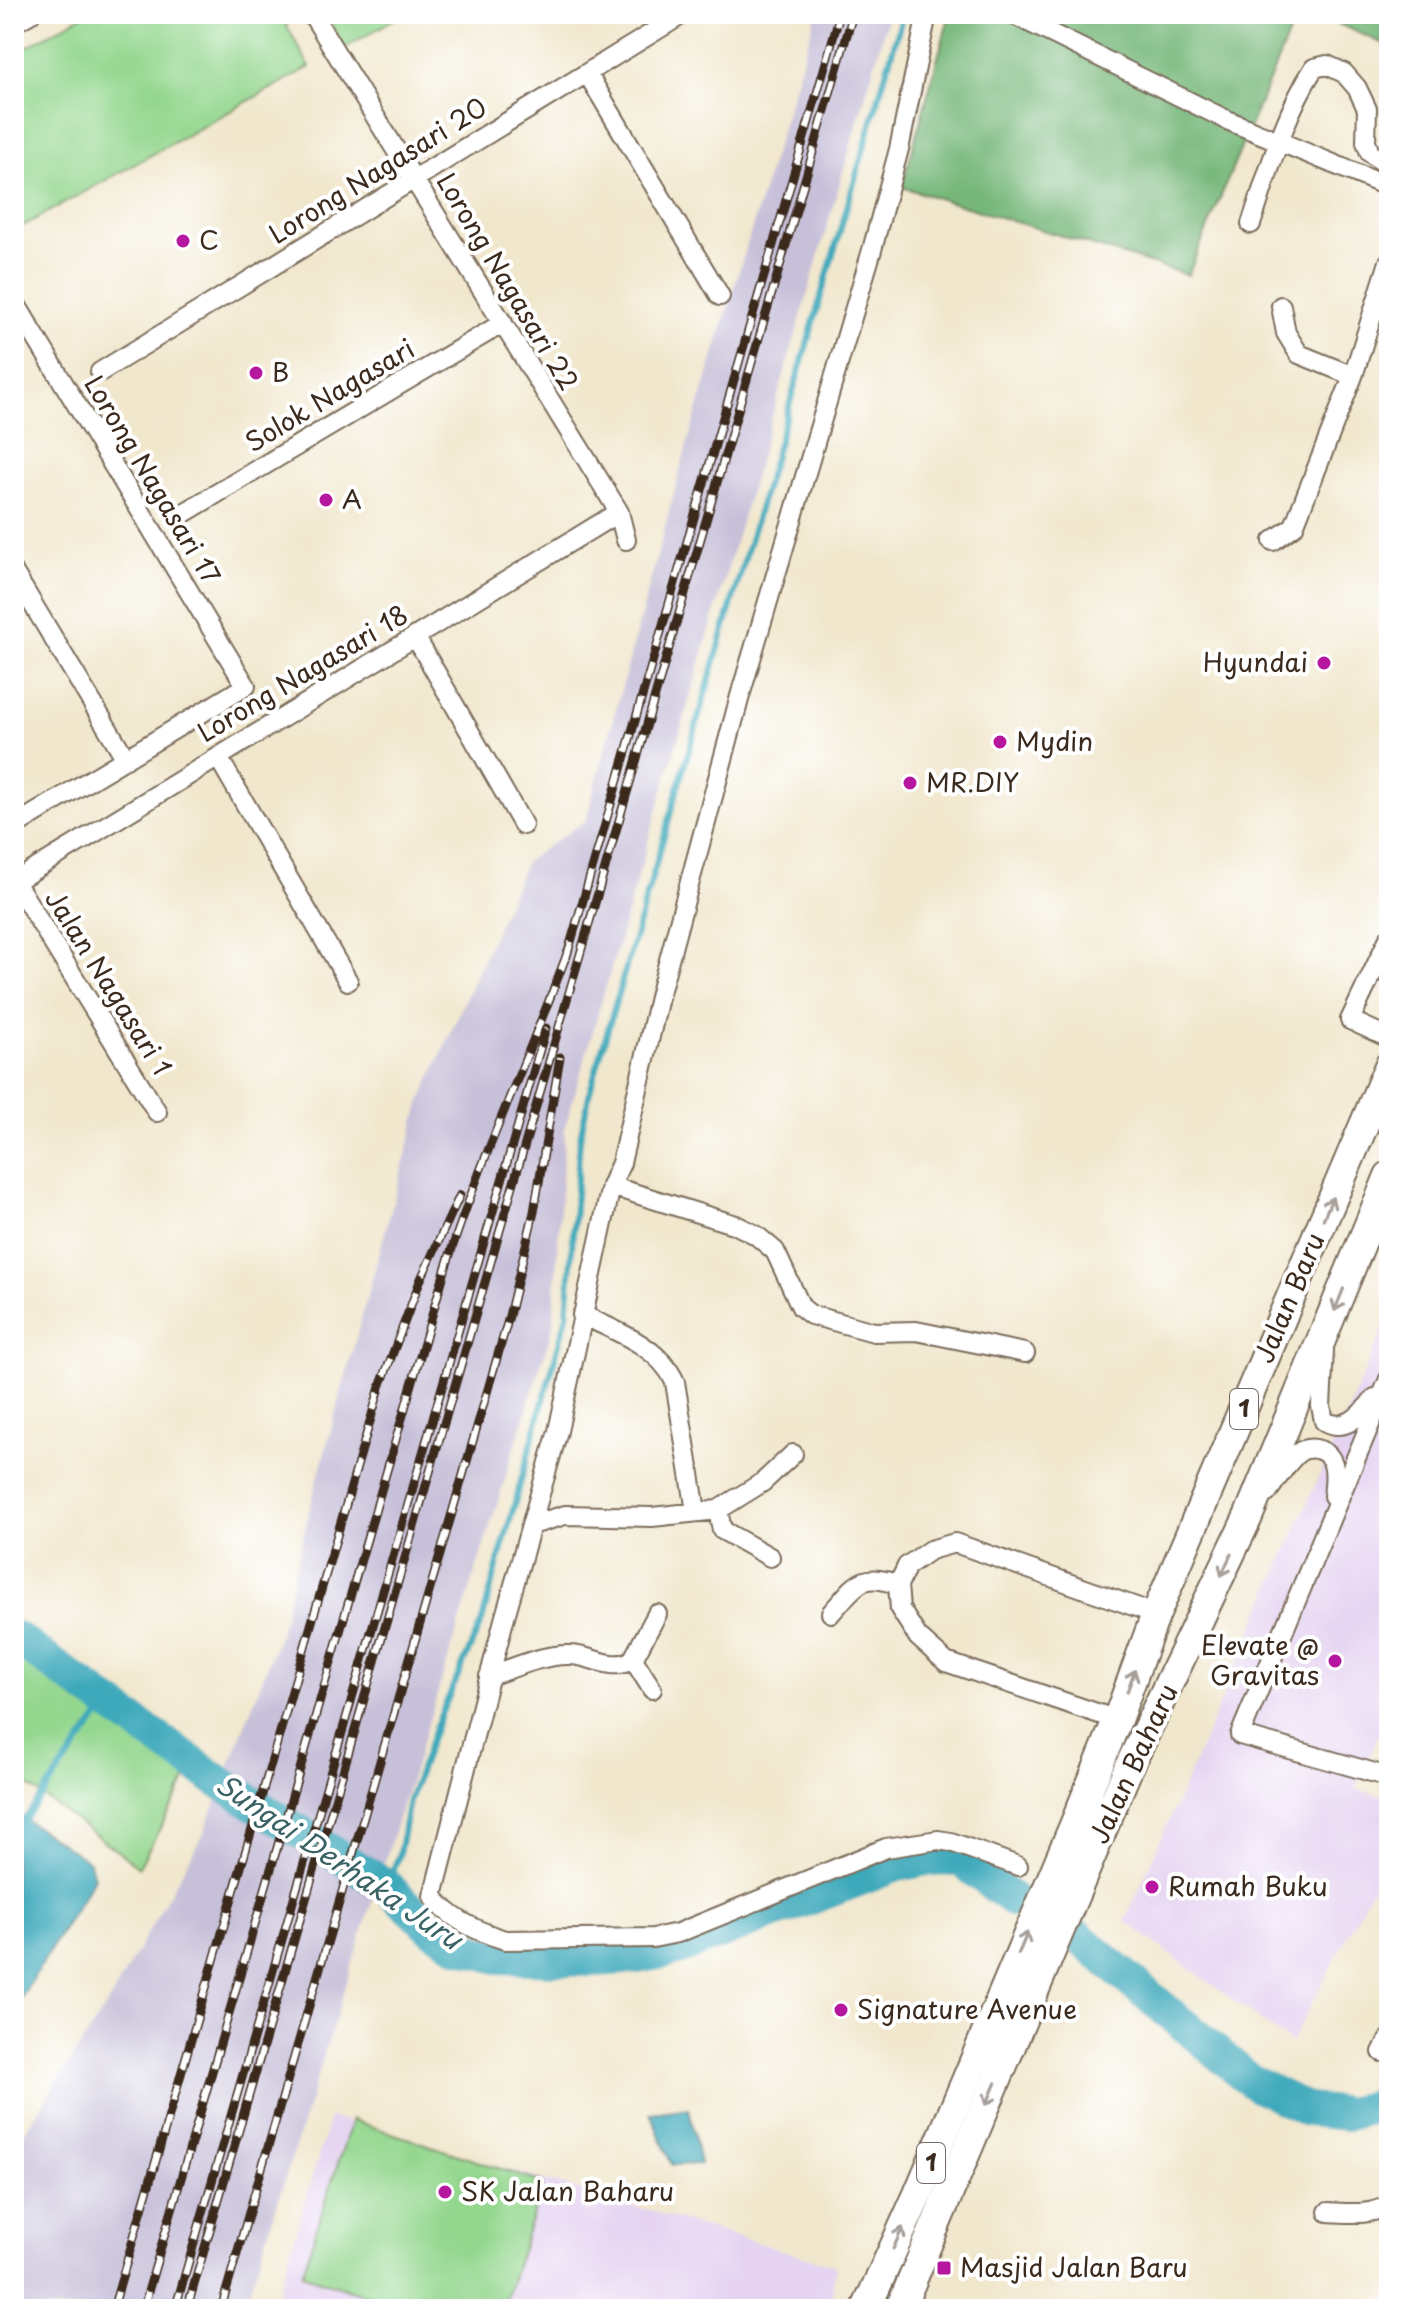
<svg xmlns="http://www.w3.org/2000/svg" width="1403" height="2323" font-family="'Playpen Sans',sans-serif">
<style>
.built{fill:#e5d3f1}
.industrial{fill:#c7c0d9}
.green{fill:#94d78f;stroke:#688056;stroke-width:2}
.forest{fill:#77b87a;stroke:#59714c;stroke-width:2}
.water{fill:#3ca9bb;stroke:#3c6a6c;stroke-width:2}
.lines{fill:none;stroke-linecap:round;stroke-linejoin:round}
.stream{stroke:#3ca9bb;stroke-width:6}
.river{stroke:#3ca9bb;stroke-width:34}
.minor-casing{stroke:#7b6c5b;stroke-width:22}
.highway-casing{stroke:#7b6c5b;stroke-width:32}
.minor{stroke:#fff;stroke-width:18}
.highway{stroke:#fff;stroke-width:28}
.rail-casing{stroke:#3b2a1e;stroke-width:9}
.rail{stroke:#fff;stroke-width:6;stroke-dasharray:18;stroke-linecap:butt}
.oneway{stroke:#a79f9a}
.poi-dot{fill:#b5179e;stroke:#fff;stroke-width:3}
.labels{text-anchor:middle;stroke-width:8;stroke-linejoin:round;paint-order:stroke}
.shield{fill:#fff;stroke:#766a62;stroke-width:2}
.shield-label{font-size:24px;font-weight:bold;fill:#3b2a1e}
.street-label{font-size:26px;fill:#3b2a1e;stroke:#fff}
.poi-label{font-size:26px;fill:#3b2a1e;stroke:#fff;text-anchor:start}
.water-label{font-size:28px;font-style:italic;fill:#3b6365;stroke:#fff}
</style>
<rect width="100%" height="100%" fill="#fff"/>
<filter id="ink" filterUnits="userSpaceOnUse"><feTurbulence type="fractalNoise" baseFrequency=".0125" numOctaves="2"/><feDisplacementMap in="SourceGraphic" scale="16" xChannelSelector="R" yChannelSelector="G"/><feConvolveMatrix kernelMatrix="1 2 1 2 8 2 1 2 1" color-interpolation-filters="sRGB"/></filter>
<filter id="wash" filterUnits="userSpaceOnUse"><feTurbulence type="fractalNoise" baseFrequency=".006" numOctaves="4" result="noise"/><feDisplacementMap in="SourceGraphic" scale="32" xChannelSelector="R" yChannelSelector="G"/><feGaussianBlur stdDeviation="1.8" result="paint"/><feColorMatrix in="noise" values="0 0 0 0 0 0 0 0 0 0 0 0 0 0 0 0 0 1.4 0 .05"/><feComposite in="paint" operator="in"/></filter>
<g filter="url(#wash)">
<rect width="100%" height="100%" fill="#f1e7cd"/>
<path class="built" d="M1389 1316V1709L1356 1789 1389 1798V1856L1291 2043 1125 1921Z
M330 2117 836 2266 830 2309H273Z"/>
<path class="industrial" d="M816 14H889L565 1127 553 1326 244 2309H14V2148L104 2010 204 1833 280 1633 314 1492 421 1100 526 861 586 820 687 445Z"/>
<path class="green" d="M85 14H280L310 67 14 231V54Z
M325 14H403L345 48Z
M14 1649 190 1773 139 1867 14 1775Z
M352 2120 543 2183 502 2309H408L302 2274Z"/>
<path class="forest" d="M950 14H1297L1188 275 902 187Z
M1315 14H1389V46Z"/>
<path class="water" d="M14 1812 90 1862 94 1878 14 2010Z
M689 2108 700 2164 672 2165 650 2113Z"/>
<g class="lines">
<path class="stream" d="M14 1839 25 1819 108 1704
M384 1884 391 1877 399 1854 409 1801 435 1728 482 1621 567 1315 580 1138 590 1091 903 14"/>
<path class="river" d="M14 1637 218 1781 384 1884 435 1931 460 1946 497 1957 595 1960 637 1957 677 1949 897 1865 926 1859 961 1860 1013 1900
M1077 1936 1252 2082 1308 2110 1348 2114 1389 2102"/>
</g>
</g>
<g filter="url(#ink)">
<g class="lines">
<g class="minor-casing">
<path id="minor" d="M312 14 619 512 626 540
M927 14 899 149 872 250 740 696 660 993 621 1163 611 1186 558 1431 504 1620 433 1896C449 1919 479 1932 505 1940L653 1938 678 1933 886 1848 938 1840 951 1842 1018 1866
M1012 14 1227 120 1389 187
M14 23 30 14
M587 73 720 296
M1251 224C1269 171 1284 115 1314 68L1327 65 1344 73 1357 88 1367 109 1366 142 1370 153 1389 166
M14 301 246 686 14 826
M1281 306 1286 333 1299 354 1353 376
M100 372 683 14
M184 513 503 323
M1273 541 1294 526 1353 376 1389 262
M14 573 126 759
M415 636 523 825
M218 757 348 981
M14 880 157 1112
M14 882 619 512
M1389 938 1350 1020 1389 1038
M611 1186 736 1225 756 1235 775 1251 801 1307 811 1315 874 1332 916 1331 1025 1353
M582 1315C616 1331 659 1346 675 1382L696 1511
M1324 1350 1321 1406 1324 1421C1346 1433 1360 1415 1375 1398
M1389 1379 1240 1735 1389 1777
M1267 1493C1276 1481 1286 1463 1298 1453 1303 1449 1310 1448 1316 1449 1339 1454 1335 1478 1333 1496
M718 1510 722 1530 770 1557
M532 1525 565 1515 652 1517 718 1510 763 1482 793 1454
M831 1613C855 1587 860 1570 898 1585
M633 1659 652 1689
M489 1676C514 1668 543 1654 570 1655 590 1655 615 1673 633 1659L657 1614
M1117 1720 946 1662 918 1637 900 1609 898 1585 907 1566 930 1550 955 1543 1156 1614
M1382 2052 1389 2039
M1328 2212C1349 2213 1370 2216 1389 2205"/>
</g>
<g class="highway-casing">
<path id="highway" d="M866 2309 918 2194 1075 1823 1117 1720 1156 1614 1389 1066
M900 2309 1128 1769 1248 1517 1389 1176"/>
</g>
<use href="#minor" class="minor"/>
<use href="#highway" class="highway"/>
<g class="rail-casing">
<path id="rail" d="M566 959 840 14
M113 2309 380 1387 420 1281 460 1195
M143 2309 446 1267C480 1159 529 1057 568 951
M175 2309 546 1028
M187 2309 853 14
M221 2309 508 1320 534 1212 560 1057"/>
</g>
<use href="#rail" class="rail"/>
</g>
<defs><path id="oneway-shaft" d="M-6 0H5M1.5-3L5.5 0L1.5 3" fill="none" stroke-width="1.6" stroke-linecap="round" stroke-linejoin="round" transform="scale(2)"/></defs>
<g class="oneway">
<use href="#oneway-shaft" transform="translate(1328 1208) rotate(-67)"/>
<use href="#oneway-shaft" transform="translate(1339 1300) rotate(112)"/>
<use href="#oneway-shaft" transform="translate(1226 1565) rotate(115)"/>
<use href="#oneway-shaft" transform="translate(1131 1681) rotate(-70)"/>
<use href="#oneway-shaft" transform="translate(1023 1943) rotate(-67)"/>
<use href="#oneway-shaft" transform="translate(991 2094) rotate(113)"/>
<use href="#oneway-shaft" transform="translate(898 2238) rotate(-66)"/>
</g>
</g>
<g class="poi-dot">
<circle cx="183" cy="241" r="8"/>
<circle cx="256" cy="373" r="8"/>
<circle cx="326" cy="500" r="8"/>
<circle cx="1324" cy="663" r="8"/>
<circle cx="1000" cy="742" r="8"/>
<circle cx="910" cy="783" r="8"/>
<circle cx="1335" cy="1661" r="8"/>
<circle cx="1152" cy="1887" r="8"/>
<circle cx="841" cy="2010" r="8"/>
<circle cx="445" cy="2192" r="8"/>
<rect x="936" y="2260" width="16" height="16" rx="4"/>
</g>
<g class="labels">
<g class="shield">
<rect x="1230" y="1389" width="28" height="40" rx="6"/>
<rect x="917" y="2143" width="28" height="40" rx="6"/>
</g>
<g class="shield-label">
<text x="1244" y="1417">1</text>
<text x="931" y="2171">1</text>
</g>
<g class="street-label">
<text transform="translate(378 171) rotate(-32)" y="9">Lorong Nagasari 20</text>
<text transform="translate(507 282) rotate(59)" y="9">Lorong Nagasari 22</text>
<text transform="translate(330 396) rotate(-31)" y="9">Solok Nagasari</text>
<text transform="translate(152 480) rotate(59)" y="9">Lorong Nagasari 17</text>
<text transform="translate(303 674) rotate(-31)" y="9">Lorong Nagasari 18</text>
<text transform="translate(108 983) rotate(58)" y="9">Jalan Nagasari 1</text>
<text transform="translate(1290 1298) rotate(-67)" y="9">Jalan Baru</text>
<text transform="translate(1134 1764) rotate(-65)" y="9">Jalan Baharu</text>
</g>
<g class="poi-label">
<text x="199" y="250">C</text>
<text x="272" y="382">B</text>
<text x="342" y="509">A</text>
<text x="1308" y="672" text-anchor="end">Hyundai</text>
<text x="1016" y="751">Mydin</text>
<text x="926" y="792">MR.DIY</text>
<text x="1319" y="1655" text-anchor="end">Elevate @<tspan x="1319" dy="30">Gravitas</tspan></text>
<text x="1168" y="1896">Rumah Buku</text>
<text x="857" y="2019">Signature Avenue</text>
<text x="461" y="2201">SK Jalan Baharu</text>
<text x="960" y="2277">Masjid Jalan Baru</text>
</g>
<g class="water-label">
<text transform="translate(339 1862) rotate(34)" y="10">Sungai Derhaka Juru</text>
</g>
</g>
<rect width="1403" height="2323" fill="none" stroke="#fff" stroke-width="48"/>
</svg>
